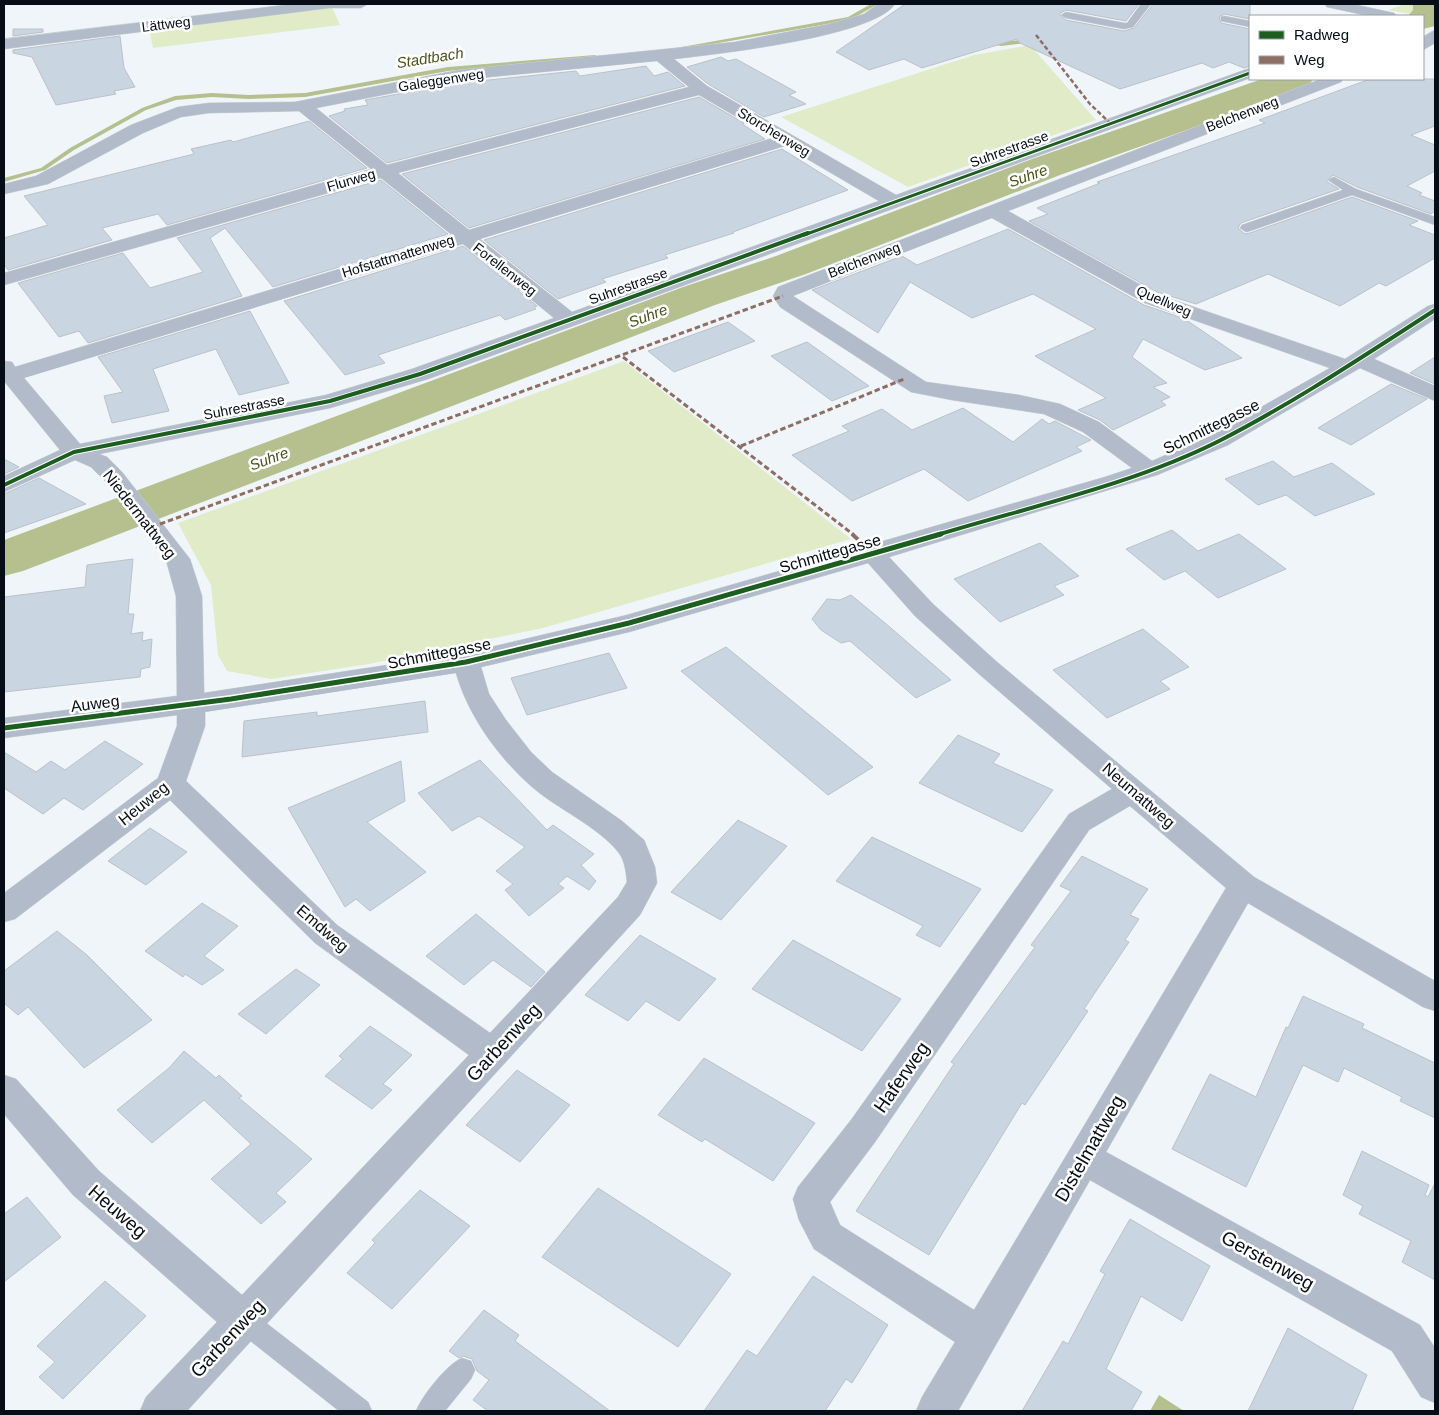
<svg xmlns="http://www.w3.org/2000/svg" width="1439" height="1415" font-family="Helvetica,sans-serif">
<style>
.green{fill:#e1ebc8}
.water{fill:#b5c08e}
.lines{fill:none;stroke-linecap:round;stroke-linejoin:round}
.stream{fill:#b5c08e;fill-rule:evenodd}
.river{fill:#b5c08e;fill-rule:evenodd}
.building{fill:#cad5e2;stroke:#bbc1c8}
.lane-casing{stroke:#cbd0d5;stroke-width:1}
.street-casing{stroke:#cbd0d5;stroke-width:1}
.lane{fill:#b1bbc9;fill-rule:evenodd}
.street{fill:#b1bbc9;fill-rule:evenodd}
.quiet-far2{stroke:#8d6e63;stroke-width:2.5;stroke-dasharray:4.5 2.5;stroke-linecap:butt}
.quiet-far1{stroke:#8d6e63;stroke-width:3;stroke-dasharray:5.5 3;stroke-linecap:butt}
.quiet{stroke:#8d6e63;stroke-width:4;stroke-dasharray:8 4;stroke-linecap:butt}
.cycleway-far2-casing{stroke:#fff;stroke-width:5}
.cycleway-far1-casing{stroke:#fff;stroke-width:6}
.cycleway-casing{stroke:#fff;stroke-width:8}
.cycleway-far2{stroke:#1b5e20;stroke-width:3}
.cycleway-far1{stroke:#1b5e20;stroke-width:4}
.cycleway{stroke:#1b5e20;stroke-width:5}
.labels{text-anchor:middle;stroke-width:5;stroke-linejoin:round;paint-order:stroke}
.far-street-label{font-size:14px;fill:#060d16;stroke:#fff}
.far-water-label{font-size:15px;font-style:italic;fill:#4a531c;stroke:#fff}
.street-label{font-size:16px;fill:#060d16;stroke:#fff}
.near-street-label{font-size:19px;fill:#060d16;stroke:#fff}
</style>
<rect width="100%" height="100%" fill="#f0f5fa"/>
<path class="green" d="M1405 4H1435V23L1423 19V16L1388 10Z
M332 7 340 25 153 48 149 29Z
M1030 45 1096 120 908 187 781 117 974 55Z
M624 361 851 539 543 628 369 664 271 679 227 671 218 655 211 585 178 523Z"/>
<path class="water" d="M1159 1395 1184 1411H1150Z"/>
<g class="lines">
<path class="stream" d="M871 4H878L850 20 679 50 676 48 848 17Z
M1032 39 1035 41 1034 42 1001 46 984 42 987 40 1001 42Z
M595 55 597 56V58L448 71 305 97 249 99 212 97 176 100 146 110 74 150 45 170 4 182V178L41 168 70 148 142 108 175 96 212 93 249 95 305 93 448 67Z"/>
<path class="river" d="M1413 4H1435V26L1423 29V16H1408L1413 10Z
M1262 79H1313L1308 87 1060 175 806 274 715 305 23 571 4 576V540L683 287 776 256 1032 159Z"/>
</g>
<path class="building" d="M905 4H1139L1126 21 1066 10 1059 14 1066 20 1124 31 1134 28 1153 4H1250V19L1224 14 1219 17 1221 23 1250 29V66L1244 68 1229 62 1213 68 1202 63 1120 89 1020 43 1017 39 922 68 904 59 869 70 836 52Z
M13 29H43V32L13 36Z
M120 36 124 68 135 87 114 91 116 94 56 105 32 57 13 53V50Z
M721 57 728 61 736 59 796 92 789 95 806 104 764 117 708 84 687 67Z
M646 66 654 76 668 72 685 86 387 163 329 116 345 111 344 109 368 105 365 100 460 83 576 71 580 76Z
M1370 79H1435V126L1411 135 1435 145V171L1407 186 1422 193 1419 195 1435 201V211L1431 214 1357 187 1333 175 1326 181 1339 189 1241 223 1238 228 1245 234 1250 233 1352 197 1418 221 1409 225 1435 235V258L1386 286 1379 283 1340 306 1268 274 1196 304 1157 292 1029 221 1048 214 1037 208 1100 183 1097 182 1265 123 1259 120Z
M699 97 744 123 742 124 765 139 469 228 402 174Z
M309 121 367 168 167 225 158 214 102 228 112 240 8 270 4 264V238L48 225 24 196 194 154 191 149 231 140 233 142Z
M782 149 848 190 733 232 734 233 665 255 668 258 602 279 606 282 558 299 484 240Z
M381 180 448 234 273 287 225 228 210 238 242 296 88 343 79 331 59 337 18 283 123 253 150 288 203 272 177 238Z
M1008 229 1144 305 1185 319 1242 358 1205 370 1143 339 1132 357 1167 383 1153 387 1170 397 1161 401 1166 405 1113 430 1100 420 1078 410 1106 398 1035 356 1096 329 1033 294 972 318 910 282 878 333 812 290 902 256 917 265Z
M463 246 537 306 534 307 536 309 505 320 500 315 378 355 385 363 345 375 284 301Z
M250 311 289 383 239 395 216 349 153 369 169 411 112 423 104 396 123 392 98 357Z
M728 322 755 341 674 372 648 351Z
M807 342 869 386 832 401 771 356Z
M1435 357V384L1410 373Z
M1391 384 1427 399 1351 445 1318 428Z
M963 408 1013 442 1042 419 1049 424 1055 421 1091 440 1076 447 1082 451 968 501 924 469 852 501 792 455 849 431 842 426 882 409 912 430Z
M4 459 19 467 4 474Z
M1273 461 1294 477 1332 463 1375 494 1315 516 1286 495 1258 505 1225 479Z
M39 478 86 504 4 533V494Z
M1172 530 1198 551 1239 534 1286 569 1218 598 1185 571 1164 580 1126 549Z
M1040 543 1079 576 1054 586 1064 595 1000 622 954 579Z
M133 559 128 614H134L131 634 143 632 142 641 152 639 150 667 141 669 140 677 4 692V597L85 587 87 565Z
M851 595 885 623 951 680 916 698 850 641 841 643 821 630 812 619 827 599 840 600Z
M1143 629 1189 667 1160 681 1170 689 1107 718 1053 670Z
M726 647 873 767 828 795 681 671Z
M609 653 627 688 527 715 511 678Z
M425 701 428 732 242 757 244 721 317 712V716Z
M958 735 1000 754 993 763 1053 790 1022 832 919 783Z
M105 741 143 764 83 810 64 798 43 814 4 788V752L36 772 51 761 65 770Z
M480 760 547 830 553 825 594 854 581 865 596 881 589 890 567 876 558 884 564 888 529 916 505 890 513 884 496 871 525 847 479 816 452 831 418 793Z
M401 761 405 801 367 822 426 872 370 911 356 899 345 907 288 808Z
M738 820 787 846 721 920 671 892Z
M150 828 187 852 146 885 108 861Z
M872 837 981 889 940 947 916 935 923 926 836 881Z
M1082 856 1148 889 1130 915 1139 919 1125 940 1129 942 1084 1009 1088 1011 1025 1105 1022 1103 929 1255 856 1211 954 1064 951 1062 1035 947 1031 945 1071 891 1060 886Z
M202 903 238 926 204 956 224 970 202 985 185 974 183 977 145 951Z
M476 914 545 972 531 987 493 960 464 985 426 956Z
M57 931 87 955 152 1020 84 1068 28 1007 18 1015 4 1003V971Z
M640 935 716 979 679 1021 646 1001 628 1021 585 995Z
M793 940 901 999 862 1051 752 989Z
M296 969 320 985 266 1034 238 1014Z
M1303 996 1364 1024 1362 1028 1435 1063V1118L1400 1101 1402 1097 1344 1068 1338 1082 1303 1065 1246 1187 1172 1149 1210 1074 1256 1097 1286 1027 1288 1028Z
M370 1026 412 1055 383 1084 392 1090 372 1109 325 1076 343 1059 339 1056Z
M184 1051 216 1078 219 1075 242 1096 239 1098 312 1159 276 1193 286 1202 261 1224 211 1179 251 1144 204 1100 152 1143 117 1110 169 1068Z
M704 1058 815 1123 773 1181 705 1139 702 1142 658 1115Z
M517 1070 570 1105 520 1162 466 1125Z
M1362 1151 1429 1185 1425 1195 1428 1197 1435 1183V1280L1402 1262 1411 1241 1359 1214 1363 1206 1343 1195Z
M598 1188 731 1274 678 1347 542 1257Z
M420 1190 470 1226 392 1309 347 1273 375 1243 372 1240Z
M27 1197 61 1237 4 1282V1214Z
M1130 1219 1210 1266 1182 1321 1141 1296 1106 1369 1142 1392 1131 1411H1022L1063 1341 1068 1344 1105 1274 1100 1271Z
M813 1276 888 1325 852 1383 846 1379 825 1411H704L747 1350 757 1356Z
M105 1281 146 1316 63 1399 39 1377 55 1362 37 1346Z
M484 1310 519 1335 515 1341 610 1411H488L473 1400 489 1380 477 1371 472 1359 463 1356 459 1358 449 1351Z
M1288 1328 1367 1375 1352 1411H1248Z"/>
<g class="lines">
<g class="lane-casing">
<path id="lane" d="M1141 4H1151L1133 27 1124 29 1066 18 1061 15 1066 12 1124 23H1127Z
M1224 16 1250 21V27L1221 21V17Z
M1334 177 1356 189 1435 217V225L1352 195 1250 231 1246 232 1240 228 1242 225 1343 190 1328 180Z
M243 1308 252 1312 368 1402 372 1411H339L234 1328 231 1320 234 1312Z
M462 1358 471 1361 475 1370 471 1379 445 1411H416C422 1396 447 1364 462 1358Z"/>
</g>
<g class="street-casing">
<path id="street" d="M294 4H368L361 8H329L4 49V39Z
M878 4H895C873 37 716 54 674 59L707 86 896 195 1250 68V78L428 379 330 408 99 454 107 457 122 472 190 559 202 596 204 693 466 653 627 615 1105 477 1132 468 1083 432 1044 414 952 400 911 392 780 307 773 296 778 287 1321 79H1343L1341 82 1008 211 1159 295 1345 359 1428 306 1435 304V319L1374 359 1435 386V401L1360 368 1228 445 1157 475 889 557 933 604 997 662 1254 877 1435 981V1011L1423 1007 1248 903 1106 1152 1420 1325 1435 1348V1403L1421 1397 1392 1351 1090 1180 958 1411H916L922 1397 955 1342 814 1249 799 1220 793 1199 798 1187 851 1120 1069 814 1112 789 979 674 915 616 868 563 629 632 481 667 489 694 506 720 531 752 552 772 622 821 644 840 655 867 657 883 640 915 187 1411H140L146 1397 217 1322 73 1195 4 1114V1075L16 1079 99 1171 242 1295 469 1055 315 943 170 800 15 919 4 922V893L158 778 177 726V715L4 738V718L177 696 176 596 166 560 106 482 91 467 75 460 4 492V476L60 450 4 381V361L12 362 15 367 452 235 381 178 4 285V273L371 169 299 111 209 113 181 117 143 133 48 184 4 194V184L36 176 131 125 178 107 209 103 295 102 459 70 735 42 829 24 864 14ZM657 61 689 87 387 165 316 108 459 80ZM699 95 773 138 469 230 398 173ZM785 146 879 201 572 312 480 239ZM992 218 1145 303 1330 368 1212 435 1152 461 1099 422 1060 404 1019 395 926 382 793 296ZM463 244 554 318 412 369 326 395 80 444 24 378ZM456 673C468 715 498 757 531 786 557 809 598 826 619 853 625 861 626 873 627 882L618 897 490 1033 337 925 186 781 205 726V712ZM1130 806 1226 888 974 1310 840 1225 830 1202 875 1142 1089 830Z
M1325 4H1352L1394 13 1397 16H1369L1327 7Z
M1435 30V43L1423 50V37Z"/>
</g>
<use href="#lane" class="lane"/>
<use href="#street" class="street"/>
<path class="quiet-far2" d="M1036 35 1090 104 1110 123"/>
<path class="quiet-far1" d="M623 357 854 535
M741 446 904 379
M152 527 783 296"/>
<path class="quiet" d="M852 534 873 553"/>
<g class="cycleway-far2-casing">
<path id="cycleway-far2" d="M804 235 1250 73"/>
</g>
<g class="cycleway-far1-casing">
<path id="cycleway-far1" d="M4 485 74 452 330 401 420 374 808 233
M937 535C1029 507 1135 484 1221 440 1295 402 1365 355 1435 310"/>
</g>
<g class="cycleway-casing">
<path id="cycleway" d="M4 728 231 699 466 662 629 623 941 534"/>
</g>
<use href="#cycleway-far2" class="cycleway-far2"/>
<use href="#cycleway-far1" class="cycleway-far1"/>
<use href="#cycleway" class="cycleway"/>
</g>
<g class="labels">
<g class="far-street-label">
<text transform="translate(166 24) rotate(-7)" y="5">Lättweg</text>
<text transform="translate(441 80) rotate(-9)" y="5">Galeggenweg</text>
<text transform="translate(1242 114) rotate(-21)" y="5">Belchenweg</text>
<text transform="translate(774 132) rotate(31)" y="5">Storchenweg</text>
<text transform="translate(1009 149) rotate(-20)" y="5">Suhrestrasse</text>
<text transform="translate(351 180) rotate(-16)" y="5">Flurweg</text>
<text transform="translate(398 256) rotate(-17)" y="5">Hofstattmattenweg</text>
<text transform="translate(864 260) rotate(-21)" y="5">Belchenweg</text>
<text transform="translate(505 269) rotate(38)" y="5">Forellenweg</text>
<text transform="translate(628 286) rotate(-20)" y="5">Suhrestrasse</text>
<text transform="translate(1164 301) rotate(23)" y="5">Quellweg</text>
<text transform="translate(244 407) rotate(-11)" y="5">Suhrestrasse</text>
</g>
<g class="far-water-label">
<text transform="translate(430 58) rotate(-9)" y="5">Stadtbach</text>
<text transform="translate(1028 176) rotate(-20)" y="5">Suhre</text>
<text transform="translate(648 316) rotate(-21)" y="5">Suhre</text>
<text transform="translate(269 459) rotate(-21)" y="5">Suhre</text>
</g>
<g class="street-label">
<text transform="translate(1211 426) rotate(-26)" y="6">Schmittegasse</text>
<text transform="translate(140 514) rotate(52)" y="6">Niedermattweg</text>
<text transform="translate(830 553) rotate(-16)" y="6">Schmittegasse</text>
<text transform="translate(439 653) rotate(-11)" y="6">Schmittegasse</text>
<text transform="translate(95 703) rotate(-7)" y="6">Auweg</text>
<text transform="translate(1139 795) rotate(41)" y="6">Neumattweg</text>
<text transform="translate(143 803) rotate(-39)" y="6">Heuweg</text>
<text transform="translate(323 928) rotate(41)" y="6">Emdweg</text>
</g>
<g class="near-street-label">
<text transform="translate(503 1042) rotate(-47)" y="7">Garbenweg</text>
<text transform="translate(901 1077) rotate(-55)" y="7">Haferweg</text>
<text transform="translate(1089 1148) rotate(-60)" y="7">Distelmattweg</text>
<text transform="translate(118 1211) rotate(41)" y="7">Heuweg</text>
<text transform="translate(1268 1260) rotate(29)" y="7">Gerstenweg</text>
<text transform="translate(227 1338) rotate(-47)" y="7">Garbenweg</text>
</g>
</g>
<rect width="1439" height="1415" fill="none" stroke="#060d16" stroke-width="10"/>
<rect x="1249" y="15" width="175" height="65" fill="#ffffff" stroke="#9b9ea2"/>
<rect x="1259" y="31" width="25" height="8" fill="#1b5e20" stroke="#9b9ea2"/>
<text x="1294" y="40" font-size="15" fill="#060d16">Radweg</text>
<rect x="1259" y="56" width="25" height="8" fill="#8d6e63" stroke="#9b9ea2"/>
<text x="1294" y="65" font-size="15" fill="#060d16">Weg</text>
</svg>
